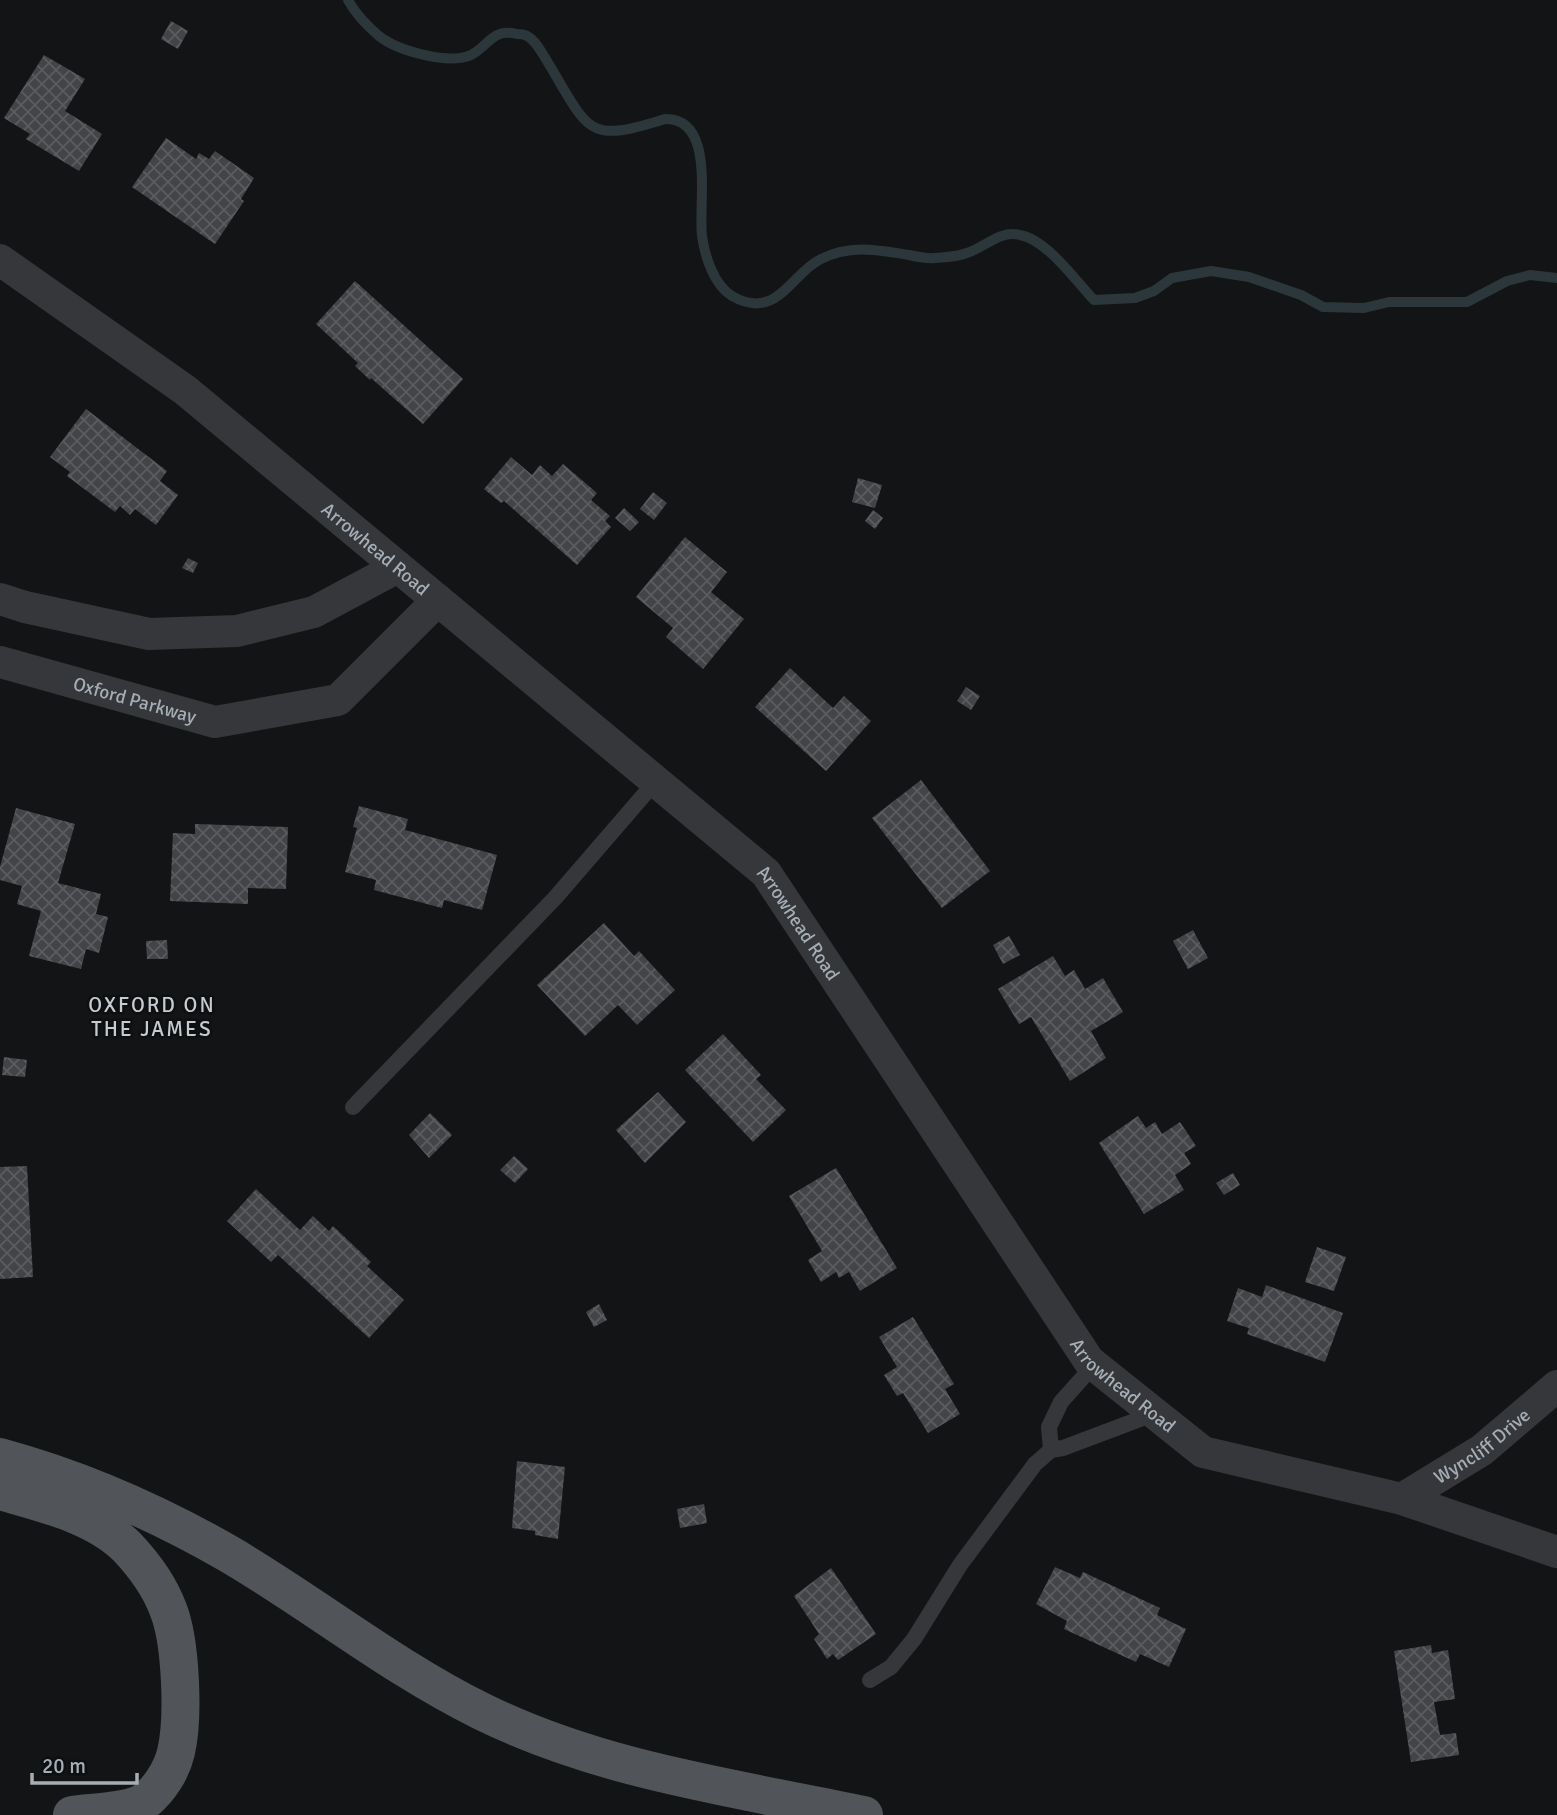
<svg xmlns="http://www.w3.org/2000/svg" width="1557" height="1815" font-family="Signika,sans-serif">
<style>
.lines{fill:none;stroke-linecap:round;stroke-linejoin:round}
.stream{stroke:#2c373b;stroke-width:10}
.building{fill:url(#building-cross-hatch)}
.service{stroke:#35373a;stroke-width:16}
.minor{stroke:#35373a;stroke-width:32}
.primary{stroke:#515459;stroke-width:38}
.labels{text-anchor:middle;stroke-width:5;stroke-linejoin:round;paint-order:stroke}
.street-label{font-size:19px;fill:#a5adb5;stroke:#0e0f10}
.neighbourhood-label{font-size:21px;letter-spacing:2px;fill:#c6cbd1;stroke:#0e0f10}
</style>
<defs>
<pattern id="building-cross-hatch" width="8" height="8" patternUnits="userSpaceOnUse" patternTransform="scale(1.75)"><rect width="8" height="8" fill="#424448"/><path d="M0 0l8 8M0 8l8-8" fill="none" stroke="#5a5c60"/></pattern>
</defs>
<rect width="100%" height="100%" fill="#131415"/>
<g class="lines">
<path class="stream" d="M348 0C356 15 366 25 379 36 398 51 449 65 471 55 489 46 492 28 517 34 520 34 524 34 527 36 537 41 544 57 550 66 589 131 587 144 665 119 716 118 698 204 702 236 705 257 714 285 732 296 777 322 791 273 821 259 851 244 878 250 909 255 918 257 927 259 935 258 945 257 957 257 967 253 986 247 999 230 1020 235 1047 240 1075 280 1094 300L1135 298 1154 291 1172 278 1211 271 1249 277 1301 295 1323 307 1364 308 1389 302H1467L1507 281 1530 275 1557 278"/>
</g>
<path class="building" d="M171 21 188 31 178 49 161 39Z
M44 55 85 79 65 111 102 134 79 171 26 139 30 134 4 118Z
M166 138 196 159 199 153 209 159 215 151 254 178 241 199 244 201 215 244 132 187Z
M355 281 463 379 423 424 371 378 370 380 355 366 358 363 316 324Z
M86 409 167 471 160 481 178 495 156 525 135 509 130 515 120 506 115 512 67 476 70 472 50 457Z
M511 457 532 475 540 465 552 476 563 464 597 493 591 500 610 516 605 521 611 527 577 565 504 501 501 503 484 489Z
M858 478 882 485 875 508 852 502Z
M653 492 667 503 654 520 640 509Z
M624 508 639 522 630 531 615 518Z
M873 510 883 518 875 529 865 521Z
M685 537 727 572 711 592 744 619 703 669 666 637 673 628 636 597Z
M188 558 198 563 193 573 182 568Z
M790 668 833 708 844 696 871 721 826 771 755 707Z
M966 687 980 696 971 710 957 701Z
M921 780 990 871 942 908 872 818Z
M359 806 408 819 405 830 497 855 482 910 444 900 442 908 374 890 376 880 345 872 357 828 353 827Z
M16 808 75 824 58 883 101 894 96 914 108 917 99 953 86 949 81 969 29 956 41 911 17 904 22 886 0 880V867Z
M195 824 288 827 286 889 248 888V904L170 901 173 833 195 834Z
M604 923 634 956 639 951 675 990 637 1025 618 1005 585 1036 537 985Z
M1193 930 1208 958 1188 969 1173 941Z
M1009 936 1020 955 1003 964 993 945Z
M167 940 168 959H147L146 941Z
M1053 956 1065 976 1074 970 1085 989 1103 978 1123 1012 1091 1031 1106 1058 1070 1081 1031 1017 1019 1024 998 989Z
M723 1034 761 1075 756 1079 786 1110 753 1142 685 1070Z
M4 1057 27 1060 25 1077 2 1075Z
M658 1092 686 1122 645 1163 616 1130Z
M430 1113 452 1135 429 1158 409 1135Z
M1138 1116 1146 1128 1155 1122 1162 1134 1180 1122 1196 1146 1184 1153 1191 1164 1175 1175 1184 1190 1144 1214 1099 1143Z
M514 1156 528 1169 515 1183 500 1170Z
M27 1166 33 1277 0 1279V1167Z
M836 1168 897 1268 860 1291 849 1272 839 1278 836 1272 821 1282 808 1260 822 1251 789 1196Z
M1233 1173 1240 1185 1224 1195 1216 1183Z
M256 1189 300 1230 313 1216 329 1231 333 1226 371 1262 367 1266 404 1300 369 1338 278 1255 271 1262 227 1221Z
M1317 1247 1346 1257 1334 1291 1305 1282Z
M1266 1285 1343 1313 1325 1362 1247 1334 1249 1328 1227 1321 1238 1288 1262 1297Z
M599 1304 607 1320 594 1327 586 1312Z
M913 1317 954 1384 945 1389 960 1414 928 1433 903 1393 897 1396 884 1375 897 1367 879 1337Z
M517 1461 565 1467 558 1539 535 1535V1531L512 1528Z
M704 1504 707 1523 680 1528 677 1509Z
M1055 1567 1080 1578 1083 1572 1160 1608 1157 1615 1186 1629 1169 1667 1140 1654 1136 1662 1064 1629 1067 1621 1036 1604Z
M831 1568 876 1634 838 1660 833 1654 827 1659 814 1639 819 1634 794 1596Z
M1431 1645 1432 1653 1448 1650 1455 1699 1434 1702 1440 1735 1456 1733 1459 1755 1411 1762 1394 1651Z"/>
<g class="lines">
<path class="service" d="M353 1107 555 898 656 781
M1051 1450 1049 1427 1061 1402 1094 1365
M870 1680 891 1667 914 1639 960 1565 1035 1464 1051 1450 1063 1448 1156 1413"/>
<g class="minor">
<path id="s1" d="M0 260 185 390 766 873 1089 1361 1203 1452 1402 1499 1557 1552"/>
<path d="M0 599 25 607 149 634 237 631 314 612 398 567"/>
<path id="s2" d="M0 662 215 722 338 700 438 600"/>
<path id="s3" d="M1402 1499 1482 1450 1557 1386"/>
</g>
<path class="primary" d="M0 1457C81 1479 156 1512 229 1554 314 1604 392 1667 481 1711 600 1770 734 1788 864 1815
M0 1491C42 1503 95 1515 127 1547 144 1565 159 1585 168 1609 181 1641 184 1718 176 1752 172 1770 159 1790 145 1801 130 1812 91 1812 72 1815"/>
</g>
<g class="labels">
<g class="street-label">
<text dy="7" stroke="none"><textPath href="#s1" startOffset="474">Arrowhead Road</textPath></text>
<text dy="7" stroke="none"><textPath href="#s2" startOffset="140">Oxford Parkway</textPath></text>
<text dy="7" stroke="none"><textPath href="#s1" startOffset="1041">Arrowhead Road</textPath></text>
<text dy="7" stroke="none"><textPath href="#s1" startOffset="1608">Arrowhead Road</textPath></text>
<text dy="7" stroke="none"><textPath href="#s3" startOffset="96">Wyncliff Drive</textPath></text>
</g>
<g class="neighbourhood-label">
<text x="152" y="1012">OXFORD ON<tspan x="152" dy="24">THE JAMES</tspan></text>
</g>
</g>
<path d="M32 1773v10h105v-10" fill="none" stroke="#a5adb5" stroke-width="3.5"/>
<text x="42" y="1773" font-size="21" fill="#a5adb5" stroke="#0e0f10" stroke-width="5" paint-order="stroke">20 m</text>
</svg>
